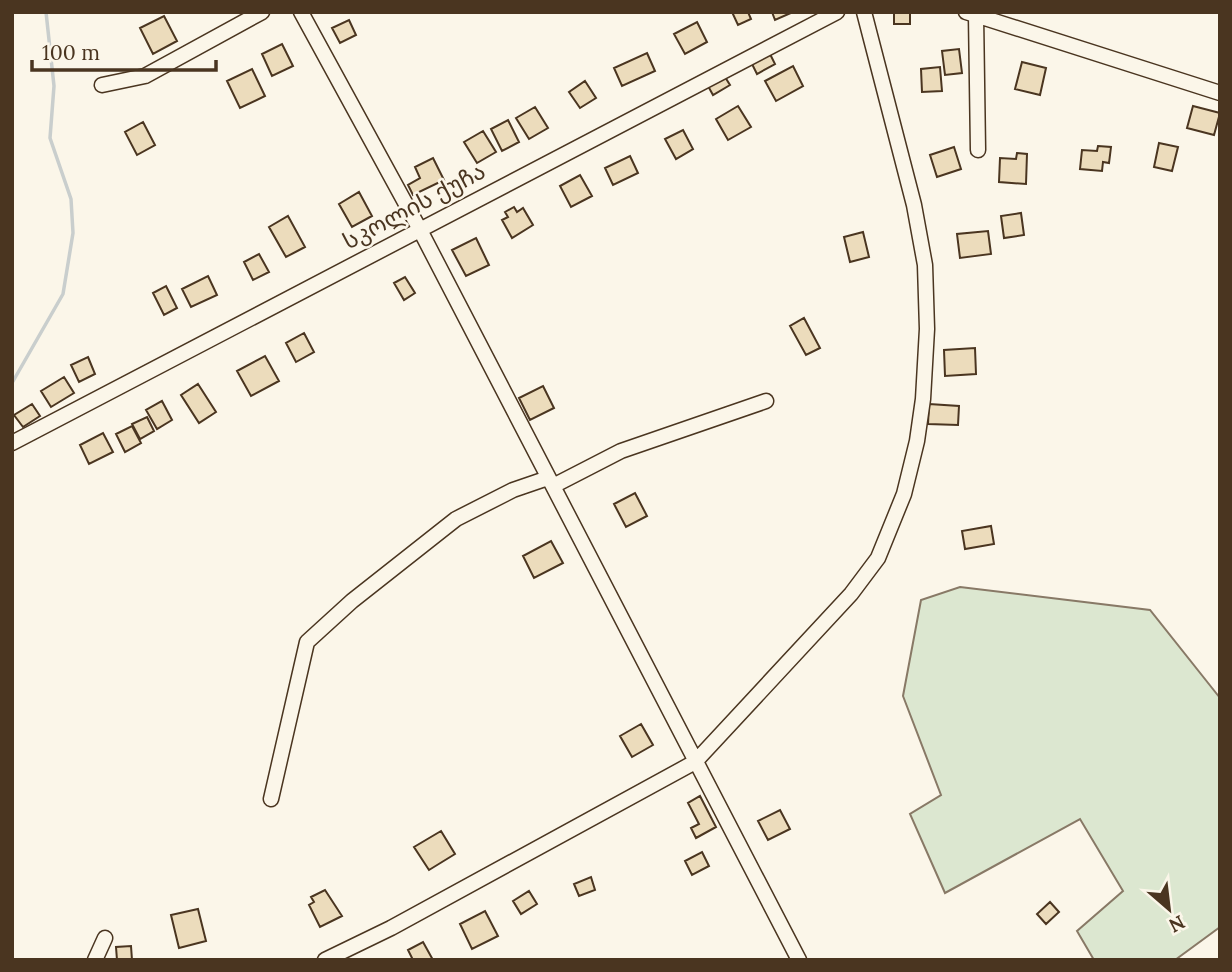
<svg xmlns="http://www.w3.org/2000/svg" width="1232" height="972" font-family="Lora,'Noto Sans Georgian',serif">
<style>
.green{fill:#dce7d0;stroke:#887966;stroke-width:2}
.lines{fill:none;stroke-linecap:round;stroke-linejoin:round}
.stream{stroke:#c9cecd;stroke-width:3.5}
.building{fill:#ecdcbc;stroke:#4a3520;stroke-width:2}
.minor-casing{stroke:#4a3520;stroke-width:17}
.minor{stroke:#fbf6e9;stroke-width:14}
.labels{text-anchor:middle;stroke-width:5;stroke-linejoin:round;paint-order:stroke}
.street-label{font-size:23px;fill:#4a3520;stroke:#fbf6e9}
</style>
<rect width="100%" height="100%" fill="#fbf6e9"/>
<path class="green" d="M960 587 1150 610 1220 698V927L1175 960H1094L1077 931 1123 891 1080 819 945 893 910 814 941 795 903 696 921 600Z"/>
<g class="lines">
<path class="stream" d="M12 383 63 294 73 233 71 199 50 138 54 86 46 12
M12 537V548"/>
</g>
<path class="building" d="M732 12H748L751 19 738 25Z
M772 12H793L775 20Z
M894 12H910V24H894Z
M164 16 177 41 153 54 140 28Z
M349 20 356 35 340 43 332 28Z
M697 22 707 42 685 54 674 34Z
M282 44 293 66 272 76 262 54Z
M959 49 962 73 945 75 942 51Z
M769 52 775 64 757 74 751 62Z
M647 53 655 71 622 86 614 68Z
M1022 62 1046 68 1040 95 1015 89Z
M793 66 803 86 776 101 765 81Z
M940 67 942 91 922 92 921 69Z
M252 69 265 96 240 108 227 81Z
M725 77 730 85 713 95 708 86Z
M585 81 596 98 580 108 569 92Z
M738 106 751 127 728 140 716 119Z
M1193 106 1220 113 1214 135 1187 128Z
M535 107 548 128 529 139 516 118Z
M508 120 519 142 502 151 491 129Z
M143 122 155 145 137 155 125 132Z
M683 130 693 149 676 159 665 139Z
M483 131 496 152 477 163 464 142Z
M1159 143 1178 147 1172 171 1154 167Z
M1098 146 1111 147 1109 163 1103 162 1102 171 1080 169 1082 150 1097 151Z
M954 147 961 169 937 177 930 155Z
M1017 153 1027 154 1026 184 999 182 1000 158 1016 159Z
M630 156 638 173 613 185 605 168Z
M433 158 444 180 413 195 408 185 420 178 415 167Z
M580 175 592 196 571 207 560 186Z
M359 192 372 216 352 227 339 204Z
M514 207 517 212 523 208 533 225 512 238 502 220 508 217 505 212Z
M1021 213 1024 235 1004 238 1001 216Z
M288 216 305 247 286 257 269 227Z
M988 231 991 254 960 258 957 234Z
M863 232 869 257 850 262 844 237Z
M476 238 489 265 466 276 452 250Z
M259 254 269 272 253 280 244 262Z
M208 276 217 295 191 307 182 289Z
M405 277 415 293 404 300 394 283Z
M166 286 177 308 164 315 153 293Z
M804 318 820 348 806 355 790 326Z
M304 333 314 352 296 362 286 343Z
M975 348 976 374 945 376 944 350Z
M265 356 279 381 251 396 237 371Z
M88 357 95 374 79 382 71 365Z
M64 377 74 393 51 407 41 391Z
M198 384 216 412 199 423 181 395Z
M543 386 554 408 530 420 519 398Z
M162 401 172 420 157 429 146 410Z
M32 404 40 416 23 427 14 415Z
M929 404 959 406 958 425 928 424Z
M147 417 154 431 140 439 132 424Z
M132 426 141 443 125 452 116 434Z
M103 433 113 452 89 464 80 445Z
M635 493 647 516 626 527 614 504Z
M991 526 994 544 965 549 962 531Z
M551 541 563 563 534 578 523 556Z
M641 724 653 745 632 757 620 736Z
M700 796 716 827 696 838 691 828 699 824 688 803Z
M780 810 790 829 768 840 758 821Z
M441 831 455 854 429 870 414 847Z
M702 852 709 866 692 875 685 861Z
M591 877 595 890 579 896 574 884Z
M325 890 342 916 320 927 309 905 314 902 311 897Z
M529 891 537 904 521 914 513 901Z
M1050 902 1059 912 1046 924 1037 914Z
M198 909 206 941 179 948 171 915Z
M485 911 498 936 472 949 460 924Z
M423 942 433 960H413L408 950Z
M131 946 132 960H117L116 947Z"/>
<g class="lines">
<g class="minor-casing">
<path id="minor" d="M301 12 419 228 799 960
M966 12 1220 93
M976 15 978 150
M102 85 145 76 262 12
M12 443 837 12
M553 486 621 451 766 401
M271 799 307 642 352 601 456 519 513 490 548 478
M95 960 105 938
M325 960 391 928 695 762 851 594 878 558 904 494 917 441 923 399 927 329 925 265 914 205 864 12"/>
</g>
<use href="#minor" class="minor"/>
</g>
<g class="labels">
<g class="street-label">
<text transform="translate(414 206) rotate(-28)" y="8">სკოლის ქუჩა</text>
</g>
</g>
<rect width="1232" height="972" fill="none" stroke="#4a3520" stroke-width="28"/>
<g transform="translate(1169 909) rotate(152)" stroke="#fbf6e9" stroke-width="5" paint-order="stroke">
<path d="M0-5L12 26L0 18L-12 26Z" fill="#4a3520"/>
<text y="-10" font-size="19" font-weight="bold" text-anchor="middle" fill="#4a3520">N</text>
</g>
<path d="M32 60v10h184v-10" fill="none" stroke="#4a3520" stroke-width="3.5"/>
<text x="42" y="60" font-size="21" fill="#4a3520" stroke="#fbf6e9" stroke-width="5" paint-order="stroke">100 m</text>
</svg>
